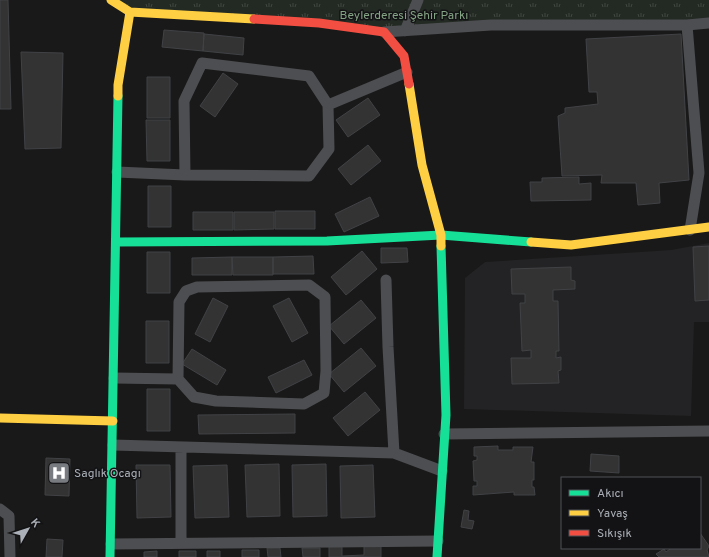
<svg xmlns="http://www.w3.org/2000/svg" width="709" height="557" font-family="Overpass,sans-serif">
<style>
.built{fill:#232325}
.park{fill:url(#park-tufts)}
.building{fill:#333334;stroke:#414245}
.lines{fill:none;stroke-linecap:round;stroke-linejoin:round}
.street{stroke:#4d4e51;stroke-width:11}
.fast{stroke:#16e098;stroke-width:9}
.slow{stroke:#ffcf43;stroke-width:9}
.jam{stroke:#f24e42;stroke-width:9}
.labels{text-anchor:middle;stroke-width:3;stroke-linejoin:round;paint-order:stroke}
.park-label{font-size:12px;fill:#84a284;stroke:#131315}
.poi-label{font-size:12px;fill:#abb0b8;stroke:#131315;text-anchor:start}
</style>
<defs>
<pattern id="park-tufts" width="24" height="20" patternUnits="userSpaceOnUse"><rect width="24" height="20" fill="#232923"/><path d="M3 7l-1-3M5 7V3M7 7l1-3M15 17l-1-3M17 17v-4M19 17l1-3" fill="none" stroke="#404641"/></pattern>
</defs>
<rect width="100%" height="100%" fill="#191919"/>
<path class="built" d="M709 243V322H694L691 416 464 409 465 278 485 262 671 250Z"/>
<path class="park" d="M111 0H709V23L384 32 130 12Z"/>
<path class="building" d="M0 0H8L11 109H0Z
M164 30 204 33 203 51 162 47Z
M204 34 244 38 243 55 203 51Z
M681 34 689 180 659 183 660 203 638 205 636 183H601L602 175 562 176 558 116 565 113V108L598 104 597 92H589L586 39Z
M21 52 63 53 61 148 25 149Z
M223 73 238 84 215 117 200 106Z
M147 77H170V118H147Z
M368 98 380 115 348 137 336 120Z
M146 120H170V161H147Z
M368 145 381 161 351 185 338 169Z
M579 177V184L591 183V200L531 201 530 182H542V178Z
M148 186H171V227H148Z
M370 197 379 216 344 232 335 214Z
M275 211H315V229H275Z
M193 212H233V230H193Z
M234 212H274V229L234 230Z
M709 246V300L695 301 693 247Z
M381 248H407L408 262 381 263Z
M362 251 377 269 346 295 331 277Z
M147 252H170V293H147Z
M313 256 314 274H273V257Z
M232 257H273V275H233Z
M232 257V275H192V258Z
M571 267V280L575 281V289L553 290V301H558L559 351H556V358L561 357V370L558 371 559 383 512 384 511 358H531V350L522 351 520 303H525V294H512L511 269Z
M213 298 228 306 210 342 195 334Z
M289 298 308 333 292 342 273 306Z
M361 300 376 318 344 344 329 326Z
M146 321H169V363H146Z
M361 348 376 366 344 392 329 374Z
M192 349 226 370 217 385 182 364Z
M304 360 312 375 276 393 268 377Z
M147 389H170V431H147Z
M365 392 380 410 348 436 333 418Z
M295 414V433L199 434 198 415Z
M498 446V450H513V447H533L531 462H534V480H532V487H534L535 495H514V492L473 495V486H477V481H474L473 461 477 460V456H474V447Z
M591 454 619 456V473L590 471Z
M46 458 70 459 69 496 45 495Z
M279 464 280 516 247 517 245 465Z
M326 464 327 516 293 517 292 465Z
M136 465H170L171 517 137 518Z
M227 465 229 517 195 518 193 466Z
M373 465 375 517 341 518 340 466Z
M464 510 469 511 468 520 474 521 472 529 461 527Z
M700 533 709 546 707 550 709 557H659L656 554 664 549 666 552 670 549 669 548H700Z
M47 539 63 540 62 557H46Z
M329 546H342V556L364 555V546H381V557H329Z
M267 548H280L281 557H268Z
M302 548H320V557H303Z
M242 550H259V557H242Z
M157 551V557H144V552Z
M179 551H196V557H179Z
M207 551H220V557H207Z"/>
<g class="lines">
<path class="street" d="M687 25 709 23
M405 31 418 0
M384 32 491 25H687L699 173 690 230
M117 172 185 175 309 176 329 149 328 105 407 72
M185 175 184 101 202 63 309 76 328 105
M386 280 388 347 394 453
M114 378 178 379 194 397 216 401 304 404 324 393 326 371 325 297 309 285 197 287 186 291 179 302 178 379
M444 434 709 431
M113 445 394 453 442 471
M0 509 9 516 10 557
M181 543V447
M111 544 438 541"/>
<path class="fast" d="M116 242 327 241 441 235 531 242
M110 557 118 96
M437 557 446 415 441 246"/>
<path class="slow" d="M111 0 130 12 254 19
M409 84 422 165 441 235V246
M118 96V85L130 12
M531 242 571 245 709 227
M0 418 113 421"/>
<path class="jam" d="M254 19 319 23 384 32 404 56 409 84"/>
</g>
<defs>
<g id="hospital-square" transform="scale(1.15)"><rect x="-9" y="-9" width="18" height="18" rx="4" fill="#787b80" stroke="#131315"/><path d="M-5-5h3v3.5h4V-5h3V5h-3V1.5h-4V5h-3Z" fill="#fff"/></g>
</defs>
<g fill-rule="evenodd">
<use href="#hospital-square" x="59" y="473"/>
</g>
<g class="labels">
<g class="park-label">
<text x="404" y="19">Beylerderesi Şehir Parkı</text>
</g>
<g class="poi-label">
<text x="74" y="477">Saglık Ocagı</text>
</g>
</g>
<rect x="561" y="477" width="140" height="72" fill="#131315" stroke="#505256"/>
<rect x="569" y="490" width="20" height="6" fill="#16e098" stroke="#505256"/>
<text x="597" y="497" font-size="12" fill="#abb0b8">Akıcı</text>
<rect x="569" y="510" width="20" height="6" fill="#ffcf43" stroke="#505256"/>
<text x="597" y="517" font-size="12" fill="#abb0b8">Yavaş</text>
<rect x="569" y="530" width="20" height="6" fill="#f24e42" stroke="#505256"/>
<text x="597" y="537" font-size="12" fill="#abb0b8">Sıkışık</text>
<g transform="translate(28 529) rotate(51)" stroke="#131315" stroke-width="3" paint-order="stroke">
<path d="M0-3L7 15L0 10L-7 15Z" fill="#abb0b8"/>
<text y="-6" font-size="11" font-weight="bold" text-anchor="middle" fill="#abb0b8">K</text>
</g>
</svg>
